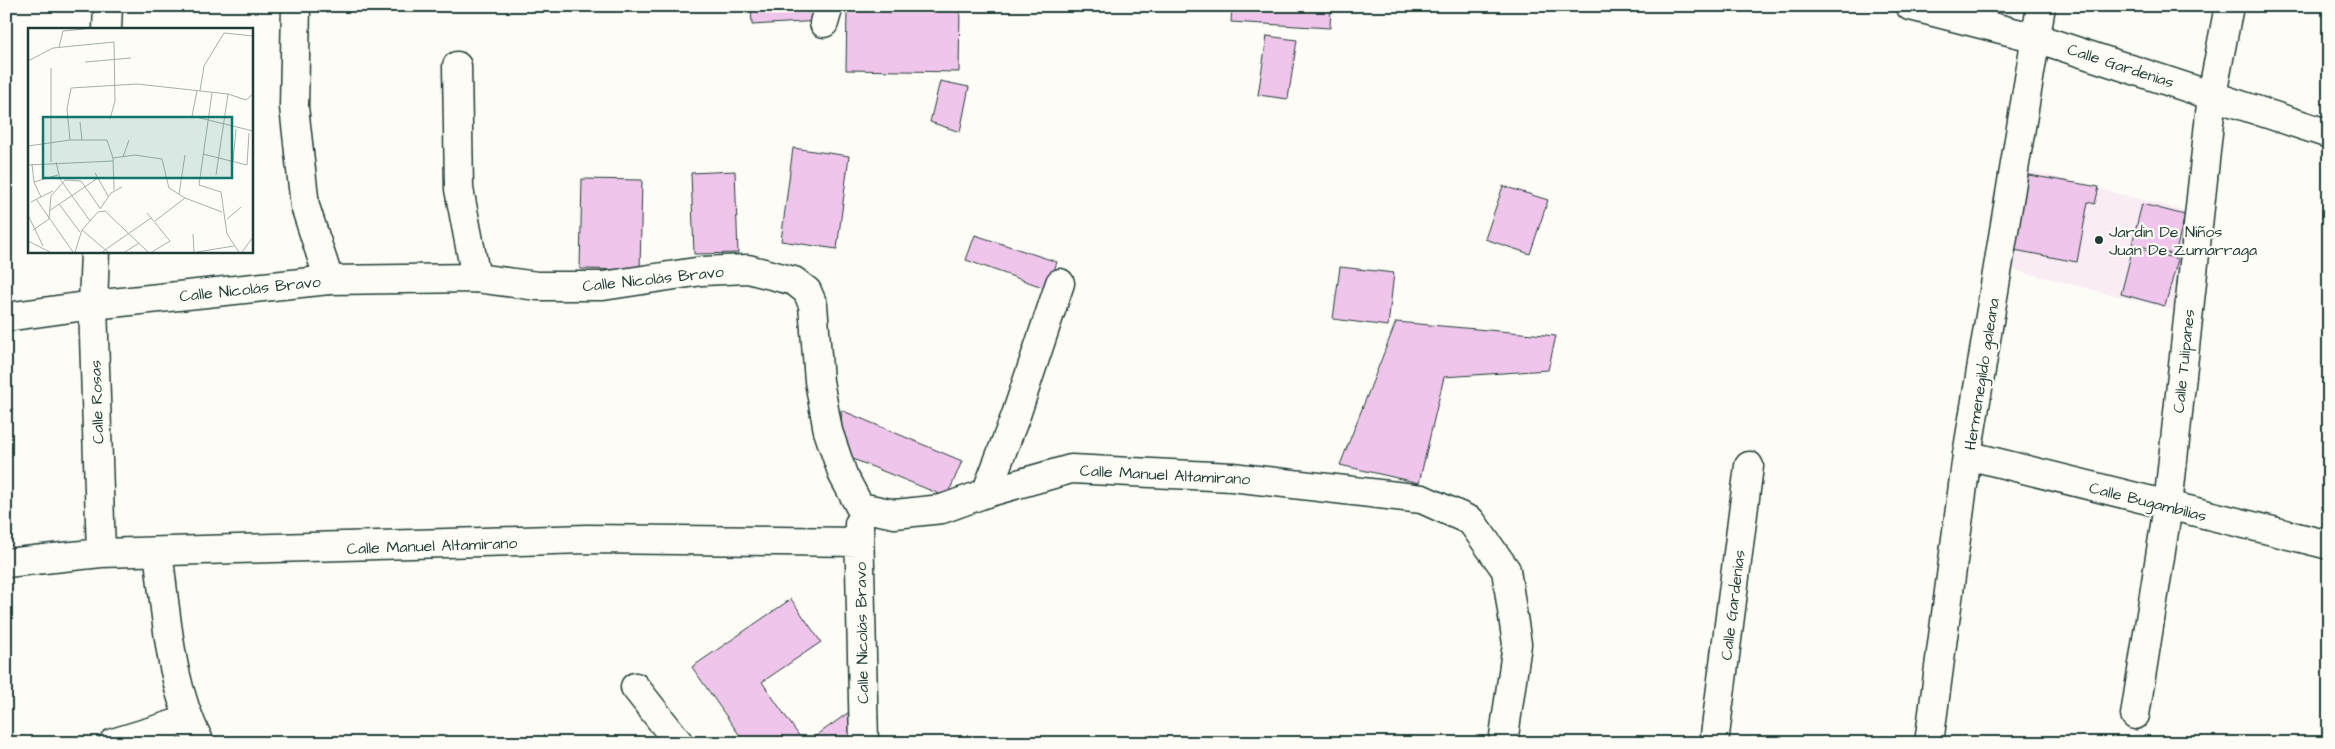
<svg xmlns="http://www.w3.org/2000/svg" width="2335" height="749" font-family="'Architects Daughter',sans-serif">
<style>
.built{fill:#f9ecf4}
.building{fill:#efc5ec;stroke:#1f3d34}
.lines{fill:none;stroke-linecap:round;stroke-linejoin:round}
.minor-casing{stroke:#1f3d34;stroke-width:31}
.tertiary-casing{stroke:#1f3d34;stroke-width:31}
.minor{stroke:#fdfcf7;stroke-width:28}
.tertiary{stroke:#fdfcf7;stroke-width:28}
.poi-dot{fill:#1f3d34;stroke:#fdfcf7;stroke-width:2}
.labels{text-anchor:middle;stroke-width:4.5;stroke-linejoin:round;paint-order:stroke}
.street-label{font-size:16px;fill:#1f3d34;stroke:#fdfcf7}
.poi-label{font-size:16px;fill:#1f3d34;stroke:#fdfcf7;text-anchor:start}
.inset-road{fill:none;stroke:#a4b0a9;stroke-width:1}
.view{fill:#0f766e;fill-opacity:0.15;stroke:#0f766e;stroke-width:2.5}
.inset-edge{fill:none;stroke:#1f3d34;stroke-width:2.5}
</style>
<rect width="100%" height="100%" fill="#fdfcf7"/>
<filter id="ink" filterUnits="userSpaceOnUse"><feTurbulence type="fractalNoise" baseFrequency=".02" numOctaves="2"/><feDisplacementMap in="SourceGraphic" scale="10" xChannelSelector="R" yChannelSelector="G"/><feConvolveMatrix kernelMatrix="1 2 1 2 8 2 1 2 1" color-interpolation-filters="sRGB"/></filter>
<g filter="url(#ink)">
<path class="built" d="M2019 168 2194 213 2178 311 2003 267Z"/>
<path class="building" d="M751 6H819L820 21 752 25Z
M847 6H960L959 72 846 70Z
M1232 6H1331L1330 28 1231 22Z
M1267 36 1297 40 1288 99 1258 95Z
M940 81 969 87 960 132 930 122Z
M793 148 849 156 837 249 781 241Z
M735 171 738 253 694 254 691 173Z
M2023 174 2099 187 2095 204 2088 202 2077 262 2009 249Z
M582 179 642 180 640 270 580 269Z
M1503 186 1548 200 1530 254 1485 239Z
M2142 204 2185 215 2175 255 2132 244Z
M975 235 1057 262 1048 289 966 260Z
M2133 247 2178 259 2165 306 2121 294Z
M1340 267 1394 273 1388 326 1333 319Z
M1396 322 1556 336 1548 370 1444 377 1419 483 1340 465Z
M841 410 962 461 947 497 843 455Z
M791 599 821 642 762 682 804 743H745L692 667Z
M856 707 853 743H806Z"/>
<g class="lines">
<g class="minor-casing">
<path id="minor" d="M296 6 294 107 305 206 329 280
M1910 6 2036 38
M824 23 829 6
M107 29 108 6
M457 66 459 189 476 278
M95 251 93 305 101 553
M1967 455 2329 545
M986 493 1016 415 1060 283
M859 524 864 743
M158 552C167 617 169 684 200 743
M6 563 101 553 587 539 859 542
M635 687 679 743
M2135 715 2168 506 2212 95 2229 6
M113 743 188 720
M1714 743 1749 466"/>
</g>
<g class="tertiary-casing">
<path id="tertiary" d="M2036 38 2329 134
M6 317 93 305 329 280 476 278 537 286H603L702 271 748 269 794 281 807 291 813 305 819 381 828 431 843 475 860 507 895 514 942 509 986 493 1071 469 1232 477 1422 499 1471 521 1506 570 1517 644 1503 743
M1929 743 1967 455 2041 6"/>
</g>
<use href="#minor" class="minor"/>
<use href="#tertiary" class="tertiary"/>
</g>
</g>
<circle class="poi-dot" cx="2099" cy="240" r="5"/>
<g class="labels">
<g class="street-label">
<text transform="translate(2121 65) rotate(18)" y="6">Calle Gardenias</text>
<text transform="translate(653 278) rotate(-6)" y="6">Calle Nicolás Bravo</text>
<text transform="translate(250 288) rotate(-6)" y="6">Calle Nicolás Bravo</text>
<text transform="translate(2183 361) rotate(-84)" y="6">Calle Tulipanes</text>
<text transform="translate(1981 374) rotate(-81)" y="6">Hermenegildo galeana</text>
<text transform="translate(96 402) rotate(-92)" y="6">Calle Rosas</text>
<text transform="translate(1165 474) rotate(3)" y="6">Calle Manuel Altamirano</text>
<text transform="translate(2148 501) rotate(14)" y="6">Calle Bugambilias</text>
<text transform="translate(432 545) rotate(-2)" y="6">Calle Manuel Altamirano</text>
<text transform="translate(1732 605) rotate(-83)" y="6">Calle Gardenias</text>
<text transform="translate(861 633) rotate(-91)" y="6">Calle Nicolás Bravo</text>
</g>
<g class="poi-label">
<text x="2109" y="237">Jardin De Niños<tspan x="2109" dy="18">Juan De Zumarraga</tspan></text>
</g>
</g>
<g transform="translate(28 28)">
<rect width="225" height="225" fill="#fdfcf7"/>
<path class="inset-road" d="M31 19 35 3 57 1M0 33 25 20 86 14 87 73 82 91M57 34 103 30M23 40V134M169 63 164 88 225 103M172 63 176 38 196 5 225 8M184 65 171 157 193 164 199 206 211 224M52 94 54 112M42 112 39 81 43 60 109 56 200 66 218 72 225 66M0 118 42 112H79L85 130 86 162M175 126 219 137 221 105M95 129 101 112M85 130 107 127 134 131 141 160 157 170 194 184M28 134 32 151 62 193M205 134 208 101M4 136 6 154 13 169M0 137 85 133M67 145 80 168M188 147 200 66M6 154 30 147M151 166 157 127M8 171 45 224M3 174 25 163M31 176 52 204M72 181 83 165 94 159M21 183 70 150M119 185 142 213 124 224M0 187 15 218M199 191 213 179M127 193 157 170M5 202 21 191 23 168 37 152 53 153 72 180M54 202 80 224M165 206 166 224M0 213 22 224M47 224 54 202 70 184 77 183 120 224M74 224 123 190M97 224 111 215M169 224 206 218M214 224 225 209"/>
<path class="view" d="M15 89H204V150H15Z"/>
<rect width="225" height="225" class="inset-edge"/>
</g>
<rect width="2335" height="749" fill="none" stroke="#fdfcf7" stroke-width="25"/>
<rect x="12" y="12" width="2310" height="724" fill="none" stroke="#1f3d34" stroke-width="2" filter="url(#ink)"/>
</svg>
